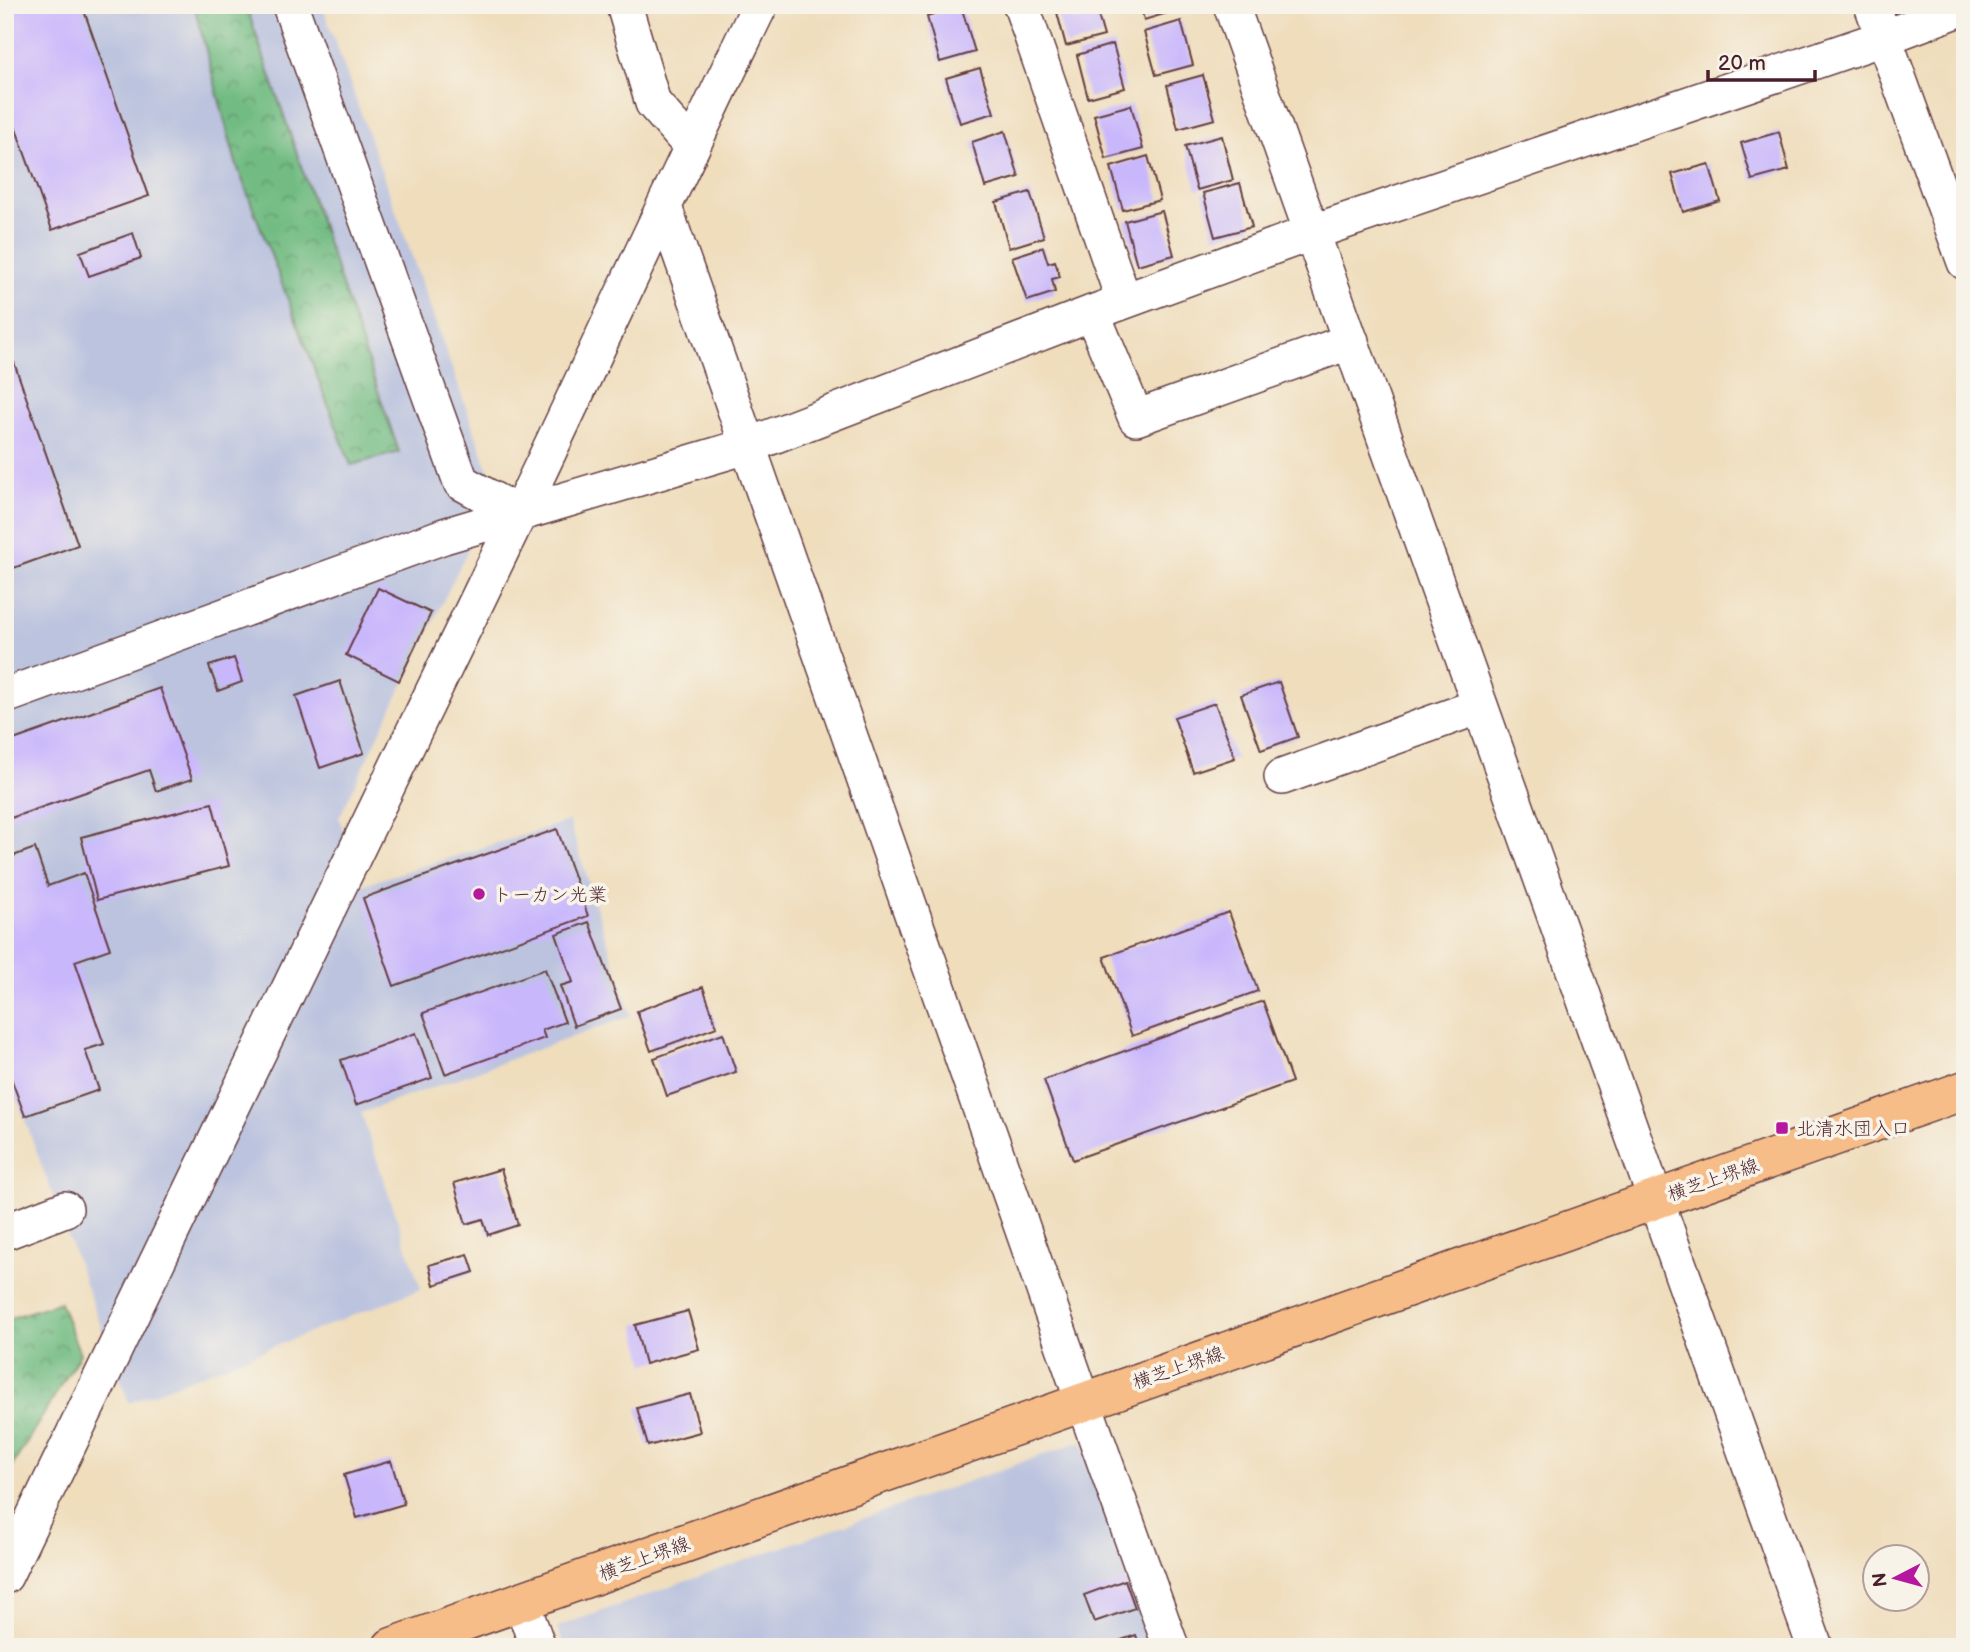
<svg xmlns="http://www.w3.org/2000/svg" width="1970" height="1652" font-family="'Balsamiq Sans','Klee One',sans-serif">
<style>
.industrial{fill:#bbc3de}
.forest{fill:url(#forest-crowns);stroke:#5e6e57;stroke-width:2}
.building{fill:#c9b7fc}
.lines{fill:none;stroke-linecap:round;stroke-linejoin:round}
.minor-casing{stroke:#633c41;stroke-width:38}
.major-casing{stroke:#633c41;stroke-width:41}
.minor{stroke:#fff;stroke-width:35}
.major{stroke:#f7bd88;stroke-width:38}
.poi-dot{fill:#b5179e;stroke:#f7f3e8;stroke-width:2.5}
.labels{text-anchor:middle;stroke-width:7;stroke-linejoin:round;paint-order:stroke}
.poi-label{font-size:19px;fill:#4a1f2b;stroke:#f7f3e8;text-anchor:start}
.street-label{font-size:19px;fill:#4a1f2b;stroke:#f7f3e8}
</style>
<defs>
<pattern id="forest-crowns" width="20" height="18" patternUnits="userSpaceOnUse" patternTransform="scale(1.75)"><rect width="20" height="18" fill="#72bc83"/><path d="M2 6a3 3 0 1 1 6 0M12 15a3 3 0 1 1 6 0" fill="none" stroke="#60986b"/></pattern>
</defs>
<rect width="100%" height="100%" fill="#f7f3e8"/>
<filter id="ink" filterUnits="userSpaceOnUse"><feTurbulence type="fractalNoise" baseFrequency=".0143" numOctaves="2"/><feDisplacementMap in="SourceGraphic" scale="14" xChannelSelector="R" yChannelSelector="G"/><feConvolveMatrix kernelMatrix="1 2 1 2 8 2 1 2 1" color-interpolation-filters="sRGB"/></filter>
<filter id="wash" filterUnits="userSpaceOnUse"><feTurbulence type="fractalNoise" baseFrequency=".00686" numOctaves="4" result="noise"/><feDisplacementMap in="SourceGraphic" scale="28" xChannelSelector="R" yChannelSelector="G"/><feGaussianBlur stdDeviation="1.57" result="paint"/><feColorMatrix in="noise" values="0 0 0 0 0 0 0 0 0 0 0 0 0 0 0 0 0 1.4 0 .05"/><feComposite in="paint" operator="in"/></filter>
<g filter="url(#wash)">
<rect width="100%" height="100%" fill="#efddbc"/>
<path class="industrial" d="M5 5H322L496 491 339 818 362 885 569 821 631 1016 361 1113 421 1289 129 1403 5 1066Z
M1082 1441 1155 1647H564L557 1627Z"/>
<path class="forest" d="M194 5H246L399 452 351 465 236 163Z
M60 1302 80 1354 5 1478V1320Z"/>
<g id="blocks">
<path class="building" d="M5 5H82L149 196 52 230 5 98Z
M1055 5H1095L1104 36 1066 46Z
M1140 5H1179L1181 9 1144 20Z
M961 6 975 52 940 62 927 17Z
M1181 21 1193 65 1156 75 1144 32Z
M1113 44 1125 88 1088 98 1077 55Z
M980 68 994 113 960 123 946 78Z
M1203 75 1215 119 1178 129 1167 85Z
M1131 105 1143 149 1106 159 1094 115Z
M1005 131 1019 177 985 187 972 142Z
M1779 132 1789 170 1752 180 1741 143Z
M1222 136 1233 180 1197 190 1185 146Z
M1148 156 1160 200 1123 210 1111 167Z
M1709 164 1720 201 1683 212 1672 174Z
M1240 183 1252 227 1215 237 1203 193Z
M1030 192 1044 237 1009 248 996 202Z
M1162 211 1174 255 1137 265 1125 221Z
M133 233 141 258 89 276 80 252Z
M1043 247 1048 263 1055 261 1060 277 1052 279 1055 292 1027 301 1012 257Z
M11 354 78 545 5 571V356Z
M378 588 431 613 399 681 346 655Z
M234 658 242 682 218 691 209 666Z
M340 681 364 753 320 768 296 696Z
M1279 682 1298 737 1261 750 1241 695Z
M160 688 192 779 156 791 149 770 5 820V743Z
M1215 703 1235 758 1193 772 1174 717Z
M212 803 229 866 97 900 81 837Z
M557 829 588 916 394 986 363 898Z
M35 848 48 886 84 873 110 949 75 961 104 1044 85 1050 99 1090 25 1116 5 1062V859Z
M1229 912 1258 991 1132 1036 1104 957Z
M589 922 621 1009 574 1026 560 986 573 982 556 934Z
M545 969 565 1022 542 1030 545 1038 445 1074 423 1013Z
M703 987 717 1027 651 1051 637 1011Z
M1263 1001 1292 1082 1073 1160 1044 1080Z
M416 1033 432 1078 356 1105 341 1060Z
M723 1033 736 1072 667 1096 654 1058Z
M501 1169 518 1225 488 1235 483 1219 466 1224 454 1183Z
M468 1254 474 1272 434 1285 429 1265Z
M688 1311 699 1349 645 1364 635 1325Z
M690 1394 700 1432 648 1446 637 1408Z
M391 1461 404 1504 357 1518 344 1475Z
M1125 1580 1135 1608 1094 1622 1084 1595Z
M1136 1635 1140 1647H1104V1646Z"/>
</g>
</g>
<g filter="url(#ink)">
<use href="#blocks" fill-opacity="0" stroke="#633c41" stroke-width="2"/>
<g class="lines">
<g class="minor-casing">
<path id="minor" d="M290 5 461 482 519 514
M624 5 653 103 691 146
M1021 5 1124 301
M1231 5C1428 551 1619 1100 1815 1647
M1872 5 1965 262
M664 207 1083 1401 1171 1647
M1092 313 1136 418 1351 341
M5 696 444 536 747 446 1092 313 1313 232 1883 38 1965 7
M1282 777 1480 706
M5 1232 65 1209
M5 1576C177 1221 350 867 520 512 601 343 678 173 760 5
M521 1601 538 1647"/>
</g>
<g class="major-casing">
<path id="major" d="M392 1647 1965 1090"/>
</g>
<use href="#minor" class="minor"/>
<use href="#major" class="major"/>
</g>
</g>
<g class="poi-dot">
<circle cx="479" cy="894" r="7"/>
<rect x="1775" y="1121" width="14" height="14" rx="3.5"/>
</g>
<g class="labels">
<g class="poi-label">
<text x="493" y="901">トーカン光業</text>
<text x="1796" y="1135">北清水団入口</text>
</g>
<g class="street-label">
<text transform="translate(1713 1179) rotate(-19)" y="7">横芝上堺線</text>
<text transform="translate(1178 1367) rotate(-19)" y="7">横芝上堺線</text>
<text transform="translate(644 1558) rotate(-20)" y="7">横芝上堺線</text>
</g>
</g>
<rect width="1970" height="1652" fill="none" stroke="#f7f3e8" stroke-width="28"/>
<g transform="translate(1896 1578) rotate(264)"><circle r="33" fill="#f7f3e8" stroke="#b29e9c" stroke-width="2"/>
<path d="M0-5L12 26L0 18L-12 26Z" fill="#b5179e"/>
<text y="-10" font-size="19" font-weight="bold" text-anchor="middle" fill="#4a1f2b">N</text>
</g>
<path d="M1708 70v10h107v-10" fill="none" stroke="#4a1f2b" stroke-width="3.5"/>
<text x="1718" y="70" font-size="21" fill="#4a1f2b" stroke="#f7f3e8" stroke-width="5" paint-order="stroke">20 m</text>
</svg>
